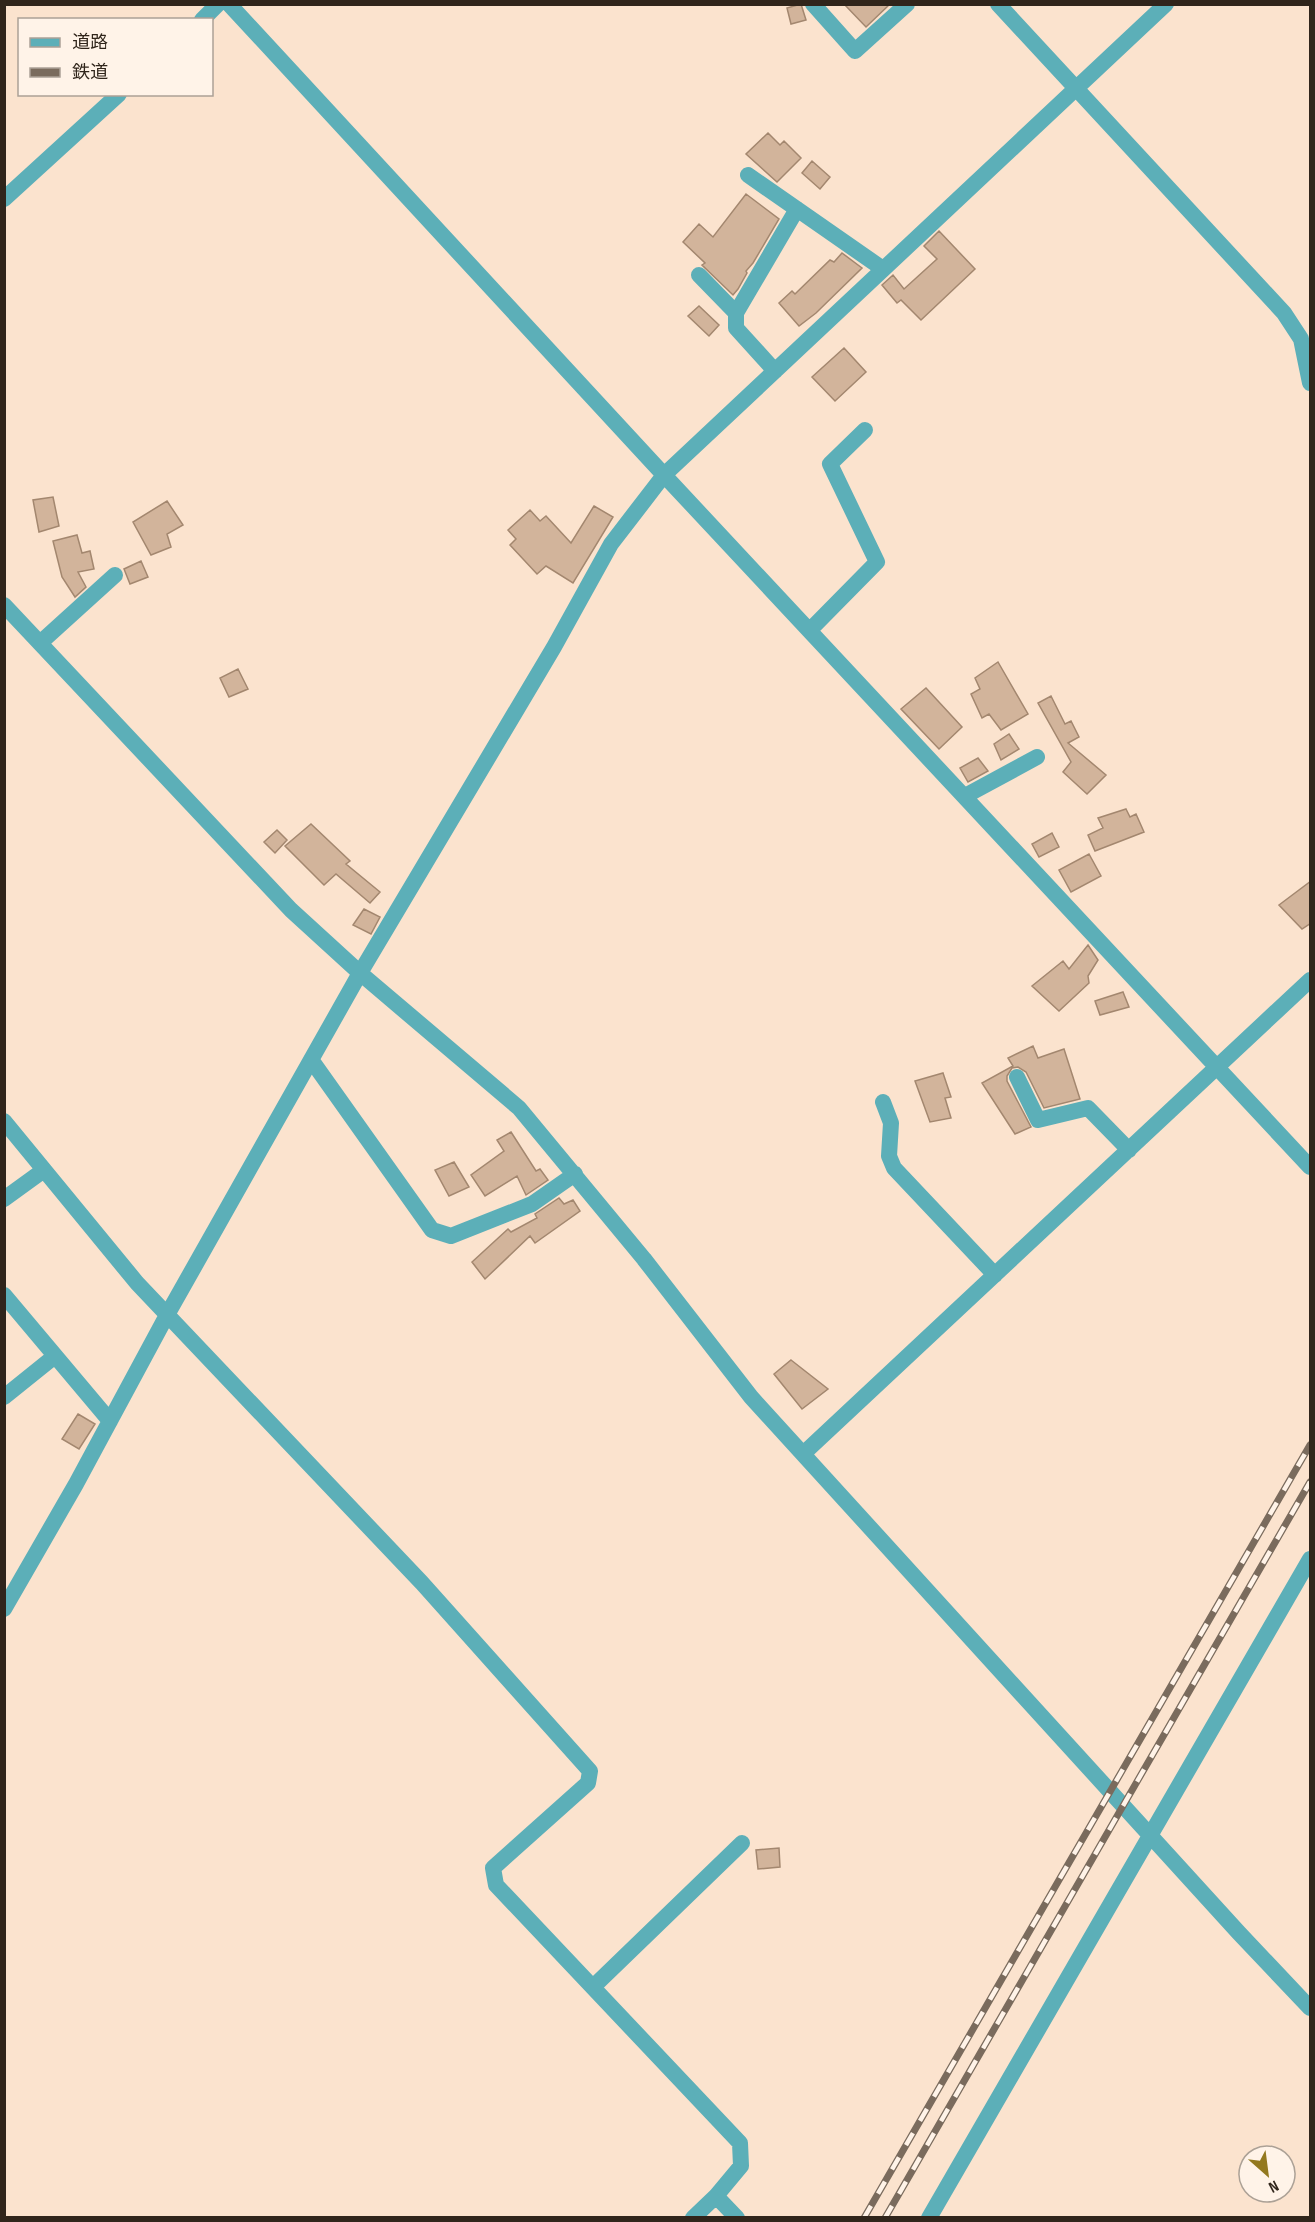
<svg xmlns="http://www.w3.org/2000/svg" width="1315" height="2222" font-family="'Sofia Sans Condensed','Noto Sans JP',sans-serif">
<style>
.building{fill:#d2b49b;stroke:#a3876f;stroke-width:1.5}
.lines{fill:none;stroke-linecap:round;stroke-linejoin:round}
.minor{stroke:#5cafb8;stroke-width:16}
.rail-casing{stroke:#7a6b5d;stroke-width:7}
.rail{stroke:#fff3e8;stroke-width:4.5;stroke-dasharray:14;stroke-linecap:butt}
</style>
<rect width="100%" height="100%" fill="#fbe3ce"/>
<path class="building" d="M801 4 806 20 791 24 787 8Z
M844 4H890L866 27Z
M768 133 780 145 784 141 801 158 777 182 746 154Z
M812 161 830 177 820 189 802 173Z
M746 194 779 219 753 263 746 271 747 273 738 289 733 295 702 265 705 263 683 242 699 224 713 237Z
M939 231 975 269 921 320 901 300 897 303 882 285 893 275 904 289 937 259 924 246Z
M842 253 862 268 816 313 799 326 779 303 792 291 795 294 830 260 834 262Z
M699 306 719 325 709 336 688 316Z
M844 348 866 372 835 401 812 377Z
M53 497 59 526 39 532 33 500Z
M167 501 183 525 167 534 171 547 151 555 133 522Z
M594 506 613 517 573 583 546 566 537 574 510 545 516 539 508 530 530 510 540 521 546 516 571 543Z
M77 535 82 553 90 551 94 569 78 572 86 587 75 597 62 577 53 541Z
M141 561 148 577 130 584 124 569Z
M998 662 1028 714 1001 730 989 714 982 718 971 694 980 689 975 678Z
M238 669 248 689 229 697 220 678Z
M926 688 962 727 939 749 901 709Z
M1051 696 1065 724 1071 721 1079 737 1068 743 1106 775 1087 794 1063 772 1071 762 1038 703Z
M1009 734 1019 749 1001 760 994 744Z
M978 758 988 771 968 782 960 768Z
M1126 809 1130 817 1136 814 1144 832 1095 851 1088 835 1103 828 1098 818Z
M311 824 350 861 346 864 380 892 370 903 336 874 324 885 285 846Z
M277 830 287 840 275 853 264 842Z
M1052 833 1059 847 1039 857 1032 844Z
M1089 854 1101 876 1071 892 1059 870Z
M1311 881V923L1302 929 1279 905Z
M364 909 380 917 371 934 353 925Z
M1088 945 1098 960 1088 976 1089 983 1059 1011 1032 986 1063 961 1069 969Z
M1123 992 1129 1007 1100 1015 1095 1001Z
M1033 1046 1038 1058 1064 1049 1080 1099 1044 1108 1026 1072 1018 1067 1012 1068 1007 1076V1081L1031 1127 1015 1134 982 1083 1013 1066 1008 1058Z
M943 1073 951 1097 945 1098 951 1118 930 1122 915 1081Z
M511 1132 536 1171 540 1169 548 1180 526 1195 517 1176 485 1196 471 1175 504 1151 497 1140Z
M454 1162 469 1187 449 1196 435 1170Z
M559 1198 564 1204 573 1200 580 1211 535 1243 530 1236 485 1279 472 1262 508 1229 511 1232 537 1218 535 1214Z
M791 1360 828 1389 802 1409 774 1374Z
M78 1414 95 1424 79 1449 62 1439Z
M779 1848 780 1867 758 1869 756 1850Z"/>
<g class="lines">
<path class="minor" d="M229 4 664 475 1310 1167
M813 4 855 51 907 4
M998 4 1284 313 1301 339 1310 383
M202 20 218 4
M748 175 883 269
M4 199 119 94
M699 275 736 313
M775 371 736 328V313L797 209
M4 605 291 910 360 973 519 1108 644 1259 751 1397 1239 1933 1310 2008
M810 630 877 562 830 464 865 430
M40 643 115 575
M965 796 1037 757
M312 1061 432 1230 451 1236 532 1204 575 1174
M1017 1077 1038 1120 1088 1108 1129 1150
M883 1102 891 1123 889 1156 894 1168 995 1275
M4 1121 137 1283 422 1583 590 1771 588 1783 493 1868 496 1885 740 2143 741 2166 716 2196 693 2218
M4 1199 44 1170
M4 1295 110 1421
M4 1397 55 1356
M803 1454 1310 980
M4 1609 76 1484 167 1315 360 973 554 647 611 544 664 475 1166 4
M593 1987 742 1843
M716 2196 737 2218
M929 2218 1310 1559"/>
<g class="rail-casing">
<path id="rail" d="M864 2218 1310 1445
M885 2218 1310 1482"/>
</g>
<use href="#rail" class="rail"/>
</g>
<rect width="1315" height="2222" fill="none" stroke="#30251b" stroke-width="12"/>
<rect x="18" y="18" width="195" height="78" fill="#fff3e8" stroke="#aca196" stroke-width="1.5"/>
<rect x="30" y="38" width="30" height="9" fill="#5cafb8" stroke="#aca196" stroke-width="1.5"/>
<text x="72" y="48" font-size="18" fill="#30251b">道路</text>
<rect x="30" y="68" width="30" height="9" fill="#7a6b5d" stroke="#aca196" stroke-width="1.5"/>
<text x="72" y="78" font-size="18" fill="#30251b">鉄道</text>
<g transform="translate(1267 2174) rotate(152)"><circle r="28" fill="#fff3e8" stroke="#aca196" stroke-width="1.5"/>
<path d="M0-4.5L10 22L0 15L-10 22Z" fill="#93781e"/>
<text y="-9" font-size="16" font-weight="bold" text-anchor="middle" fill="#30251b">N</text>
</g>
</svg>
